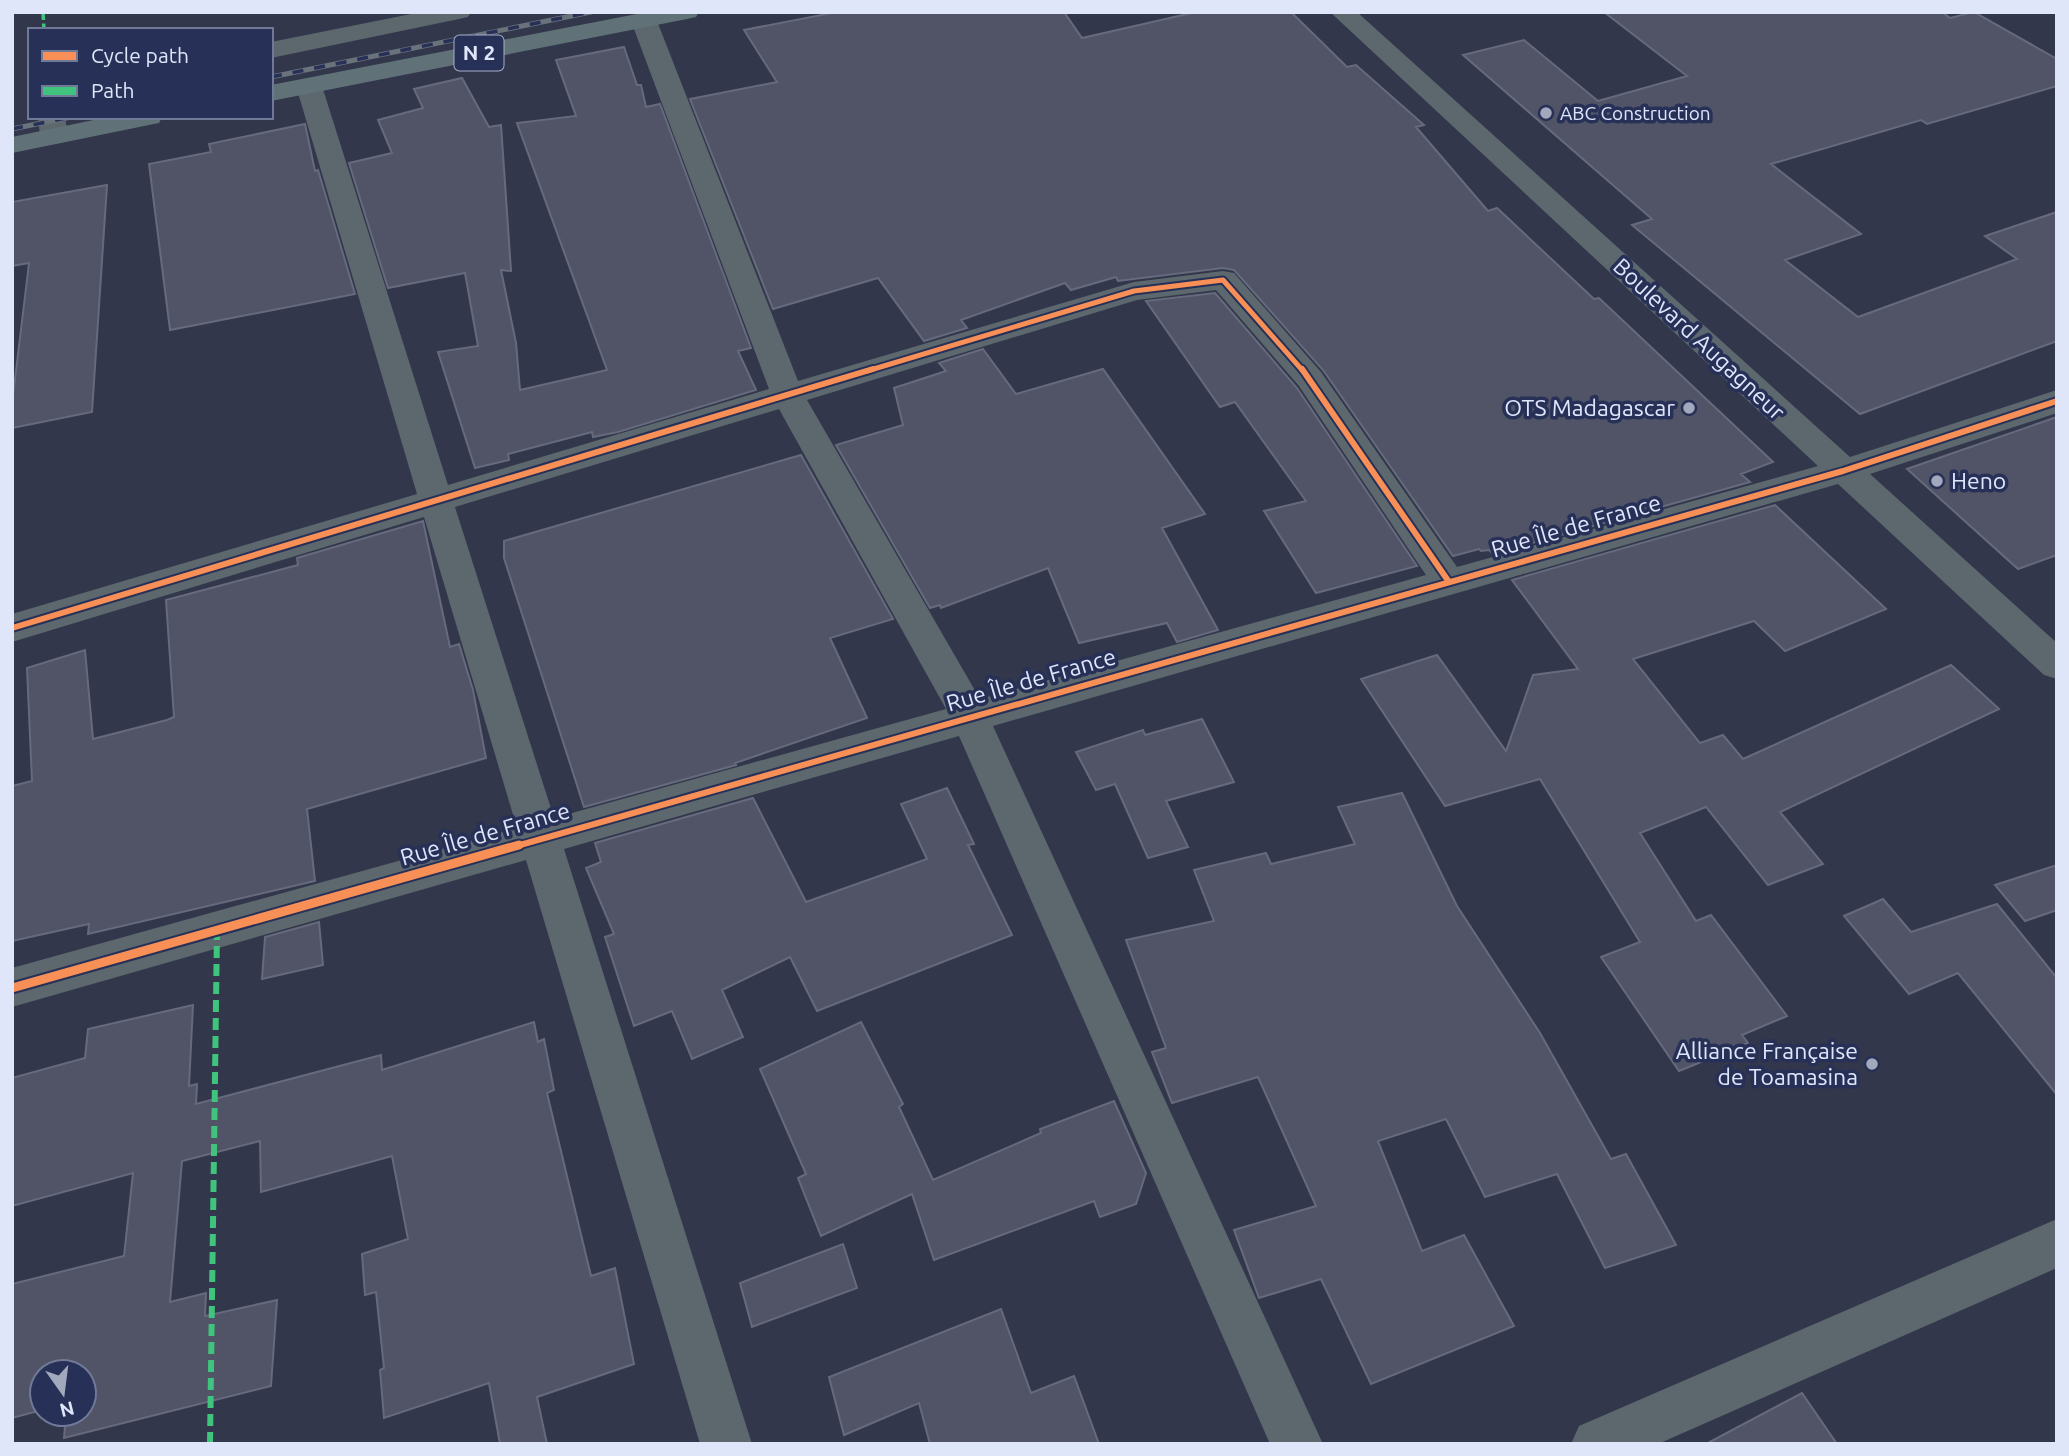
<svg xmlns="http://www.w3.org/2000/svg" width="2069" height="1456" font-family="Ubuntu,sans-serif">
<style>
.building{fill:#505466;stroke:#666a7c;stroke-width:2}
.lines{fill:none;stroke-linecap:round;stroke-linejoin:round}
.minor{fill:#5c686d;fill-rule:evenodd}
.major{fill:#607278;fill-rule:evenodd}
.rail-casing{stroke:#6a727c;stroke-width:5}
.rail{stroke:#273057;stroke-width:3.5;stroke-dasharray:11;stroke-linecap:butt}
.quiet-far1{stroke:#40c37c;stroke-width:3.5;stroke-dasharray:8 3.5;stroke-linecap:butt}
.quiet{stroke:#40c37c;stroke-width:6;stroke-dasharray:12 6;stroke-linecap:butt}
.cycleway-far2-casing{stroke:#273057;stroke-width:9}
.cycleway-far1-casing{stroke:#273057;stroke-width:10}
.cycleway-casing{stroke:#273057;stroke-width:13}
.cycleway-far2{stroke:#f78f57;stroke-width:5}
.cycleway-far1{stroke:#f78f57;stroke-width:6}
.cycleway{stroke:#f78f57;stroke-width:9}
.poi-dot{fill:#a3a9bd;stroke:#273057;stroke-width:2.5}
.labels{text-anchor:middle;stroke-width:7;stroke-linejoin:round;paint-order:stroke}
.far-poi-label{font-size:19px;fill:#e0e6fa;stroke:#273057;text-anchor:start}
.shield{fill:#273057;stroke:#a8afc9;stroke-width:2}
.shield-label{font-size:21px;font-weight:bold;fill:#e0e6fa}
.street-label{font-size:23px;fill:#e0e6fa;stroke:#273057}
.poi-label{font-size:23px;fill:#e0e6fa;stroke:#273057;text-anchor:end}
</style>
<rect width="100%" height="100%" fill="#32374c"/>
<path class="building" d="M837 12H1064L1082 38 1196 12H1291L1347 67 1356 65 1424 125 1416 127 1488 211 1497 208 1594 299 1599 298 1773 462 1741 474 1750 482 1493 554 1489 550 1481 551 1479 549 1453 556 1323 370 1234 270 1223 268 1118 281 1116 277 1071 290 1065 283 961 320 967 328 924 341 878 278 773 309 690 99 777 82 744 30Z
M1604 12H1942L1950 18 1974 12 2057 59V86L1927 124 1921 120 1771 164 1861 234 1785 260 1858 317 2017 259 1985 236 2057 212V341L1860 414 1632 225 1652 219 1463 55 1524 40 1598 101 1687 76Z
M624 47 637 85H641L646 107 660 104 751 348 738 351 756 390 618 432 593 437 592 432 508 454 509 460 475 468 438 352 478 346 465 273 388 288 349 163 392 153 378 120 423 108 414 89 462 78 489 127 501 125 511 271 501 270 516 343 520 390 607 370 517 123 576 116 556 60Z
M305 124 315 171 318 170 355 294 170 330 149 164 211 152 209 144Z
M107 185 92 412 12 428V404L29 263 12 266V202Z
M1215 293 1297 388 1417 566 1316 593 1264 511 1306 501 1235 402 1220 407 1146 301Z
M983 349 1016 394 1103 369 1205 514 1162 528 1218 630 1177 642 1167 623 1079 643 1048 568 941 608 940 605 930 608 836 445 903 425 894 388 946 371 939 363Z
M2057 417V555L2018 569 1907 469Z
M801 455 893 619 830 638 867 718 735 763 736 765 584 807 504 558V541Z
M1775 505 1886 609 1785 651 1754 621 1633 659 1700 743 1723 735 1743 759 1951 665 1999 709 1780 812 1823 864 1768 885 1706 807 1640 833 1696 921 1711 915 1787 1016 1742 1035 1748 1043 1679 1071 1601 957 1640 942 1540 779 1445 806 1361 679 1437 655 1506 751 1533 675 1578 669 1512 580Z
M423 521 450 647 459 644 473 690 486 758 307 809 315 881 88 934 89 924 12 941V786L32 781 27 668 85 650 93 739 167 720 174 717 166 600 298 565 297 558Z
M1202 719 1234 782 1166 801 1188 847 1148 858 1115 784 1096 790 1076 752 1143 730 1145 735Z
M947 788 974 844 968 845 1012 935 817 1011 790 957 722 990 743 1037 692 1059 672 1011 634 1026 605 937 614 934 586 868 601 862 595 843 753 798 806 902 927 859 901 804Z
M1402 793 1457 906 1540 1033 1611 1159 1626 1154 1676 1245 1605 1268 1557 1174 1485 1197 1446 1119 1378 1141 1422 1251 1464 1235 1514 1326 1371 1384 1321 1279 1259 1298 1234 1230 1316 1206 1258 1077 1172 1103 1152 1052 1166 1048 1126 940 1214 921 1194 870 1266 853 1271 864 1355 844 1338 807Z
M2057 865V910L2025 921 1995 885Z
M1883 899 1911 932 1997 904 2057 978V1095L1958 973 1909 994 1844 916Z
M319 922 323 965 262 979 265 937Z
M193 1005 189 1086 197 1084 196 1104 381 1055 382 1070 534 1022 538 1042 544 1039 554 1090 547 1093 591 1276 615 1268 634 1364 537 1397 547 1444H500L489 1383 384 1418 380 1370 384 1368 376 1292 365 1295 362 1254 408 1239 392 1156 261 1192 260 1141 182 1161 170 1302 206 1293 205 1316 277 1300 271 1386 64 1438 66 1414H84V1372H42V1410L12 1418V1284L124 1256 133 1173 12 1206V1078L85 1058 88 1029Z
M861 1022 903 1104 899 1107 933 1180 1041 1133 1040 1129 1114 1101 1146 1173 1136 1204 1100 1217 1094 1201 934 1260 912 1194 821 1236 798 1178 806 1174 760 1069Z
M843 1244 857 1288 752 1327 740 1283Z
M1001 1309 1031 1393 1074 1376 1099 1444H930L919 1403 844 1435 829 1377Z
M1802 1393 1837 1444H1706Z"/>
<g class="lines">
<path class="minor" d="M421 12H471L468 17 459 19 271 58V42Z
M1330 12H1357L1850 457 2057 390V413L1870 474 2057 643V679L2044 675 1838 484 993 726 1323 1444H1270L959 736 564 849 752 1444H700L526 860 12 1007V968L517 828 424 517 12 642V614L417 494 296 86 300 80 309 78 318 80 322 86 448 485 769 389 631 21 635 16 644 13 653 16 657 21 798 381 1134 282 1223 271 1234 273 1321 372 1457 567 1818 466ZM1216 290 1299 386 1426 575 980 699 807 400 1137 300ZM779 409 946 709 554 818 455 507Z
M38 117H65L68 136 64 142 54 144 44 142 40 136Z
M2057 1219V1268L1658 1444H1571L1579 1426Z"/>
<path class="major" d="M647 12H699L696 17 687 19 271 101V85Z
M108 117H162L159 123 149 125 12 153V137Z"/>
<g class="rail-casing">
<path id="rail" d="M271 77 591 12
M12 129 71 117"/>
</g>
<use href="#rail" class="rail"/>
<path class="quiet-far1" d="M43 12 44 30"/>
<path class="quiet" d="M210 1444 217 930"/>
<g class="cycleway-far2-casing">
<path id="cycleway-far2" d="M867 371 1134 291 1223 280 1303 371"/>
</g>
<g class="cycleway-far1-casing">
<path id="cycleway-far1" d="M1302 369 1449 582
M12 628 873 369
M513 847 1843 471 2057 401"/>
</g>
<g class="cycleway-casing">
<path id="cycleway" d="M12 988 519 845"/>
</g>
<use href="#cycleway-far2" class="cycleway-far2"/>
<use href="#cycleway-far1" class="cycleway-far1"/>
<use href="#cycleway" class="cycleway"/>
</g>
<g class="poi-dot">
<circle cx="1546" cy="113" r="7"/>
<circle cx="1689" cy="408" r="7"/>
<circle cx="1937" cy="481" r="7"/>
<circle cx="1872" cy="1064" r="7"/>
</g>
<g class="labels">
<g class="far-poi-label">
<text x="1560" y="120">ABC Construction</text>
</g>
<rect class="shield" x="454.5" y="35.5" width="49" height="35" rx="5"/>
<g class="shield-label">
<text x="479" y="60">N 2</text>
</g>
<g class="street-label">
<text transform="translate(1699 339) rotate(43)" y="8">Boulevard Augagneur</text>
<text transform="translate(1576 526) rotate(-16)" y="8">Rue Île de France</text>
<text transform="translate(1031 680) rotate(-16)" y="8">Rue Île de France</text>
<text transform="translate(485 834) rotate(-16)" y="8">Rue Île de France</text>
</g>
<g class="poi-label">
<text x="1675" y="416">OTS Madagascar</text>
<text x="1951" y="489" text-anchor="start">Heno</text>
<text x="1858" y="1059">Alliance Française<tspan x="1858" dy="26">de Toamasina</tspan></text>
</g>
</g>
<rect width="2069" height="1456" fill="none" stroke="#e0e6fa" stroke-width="28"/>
<rect x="28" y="28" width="245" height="91" fill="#273057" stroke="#717998" stroke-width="2"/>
<rect x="42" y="51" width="35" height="10" fill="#f78f57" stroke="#717998" stroke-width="2"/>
<text x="91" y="63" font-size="21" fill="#e0e6fa">Cycle path</text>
<rect x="42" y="86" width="35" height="10" fill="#40c37c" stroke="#717998" stroke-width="2"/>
<text x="91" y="98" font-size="21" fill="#e0e6fa">Path</text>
<g transform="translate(63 1393) rotate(166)"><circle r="33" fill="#273057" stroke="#717998" stroke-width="2"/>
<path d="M0-5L12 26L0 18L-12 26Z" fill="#a3a9bd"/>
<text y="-10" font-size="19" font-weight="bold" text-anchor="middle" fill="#e0e6fa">N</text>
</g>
</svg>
